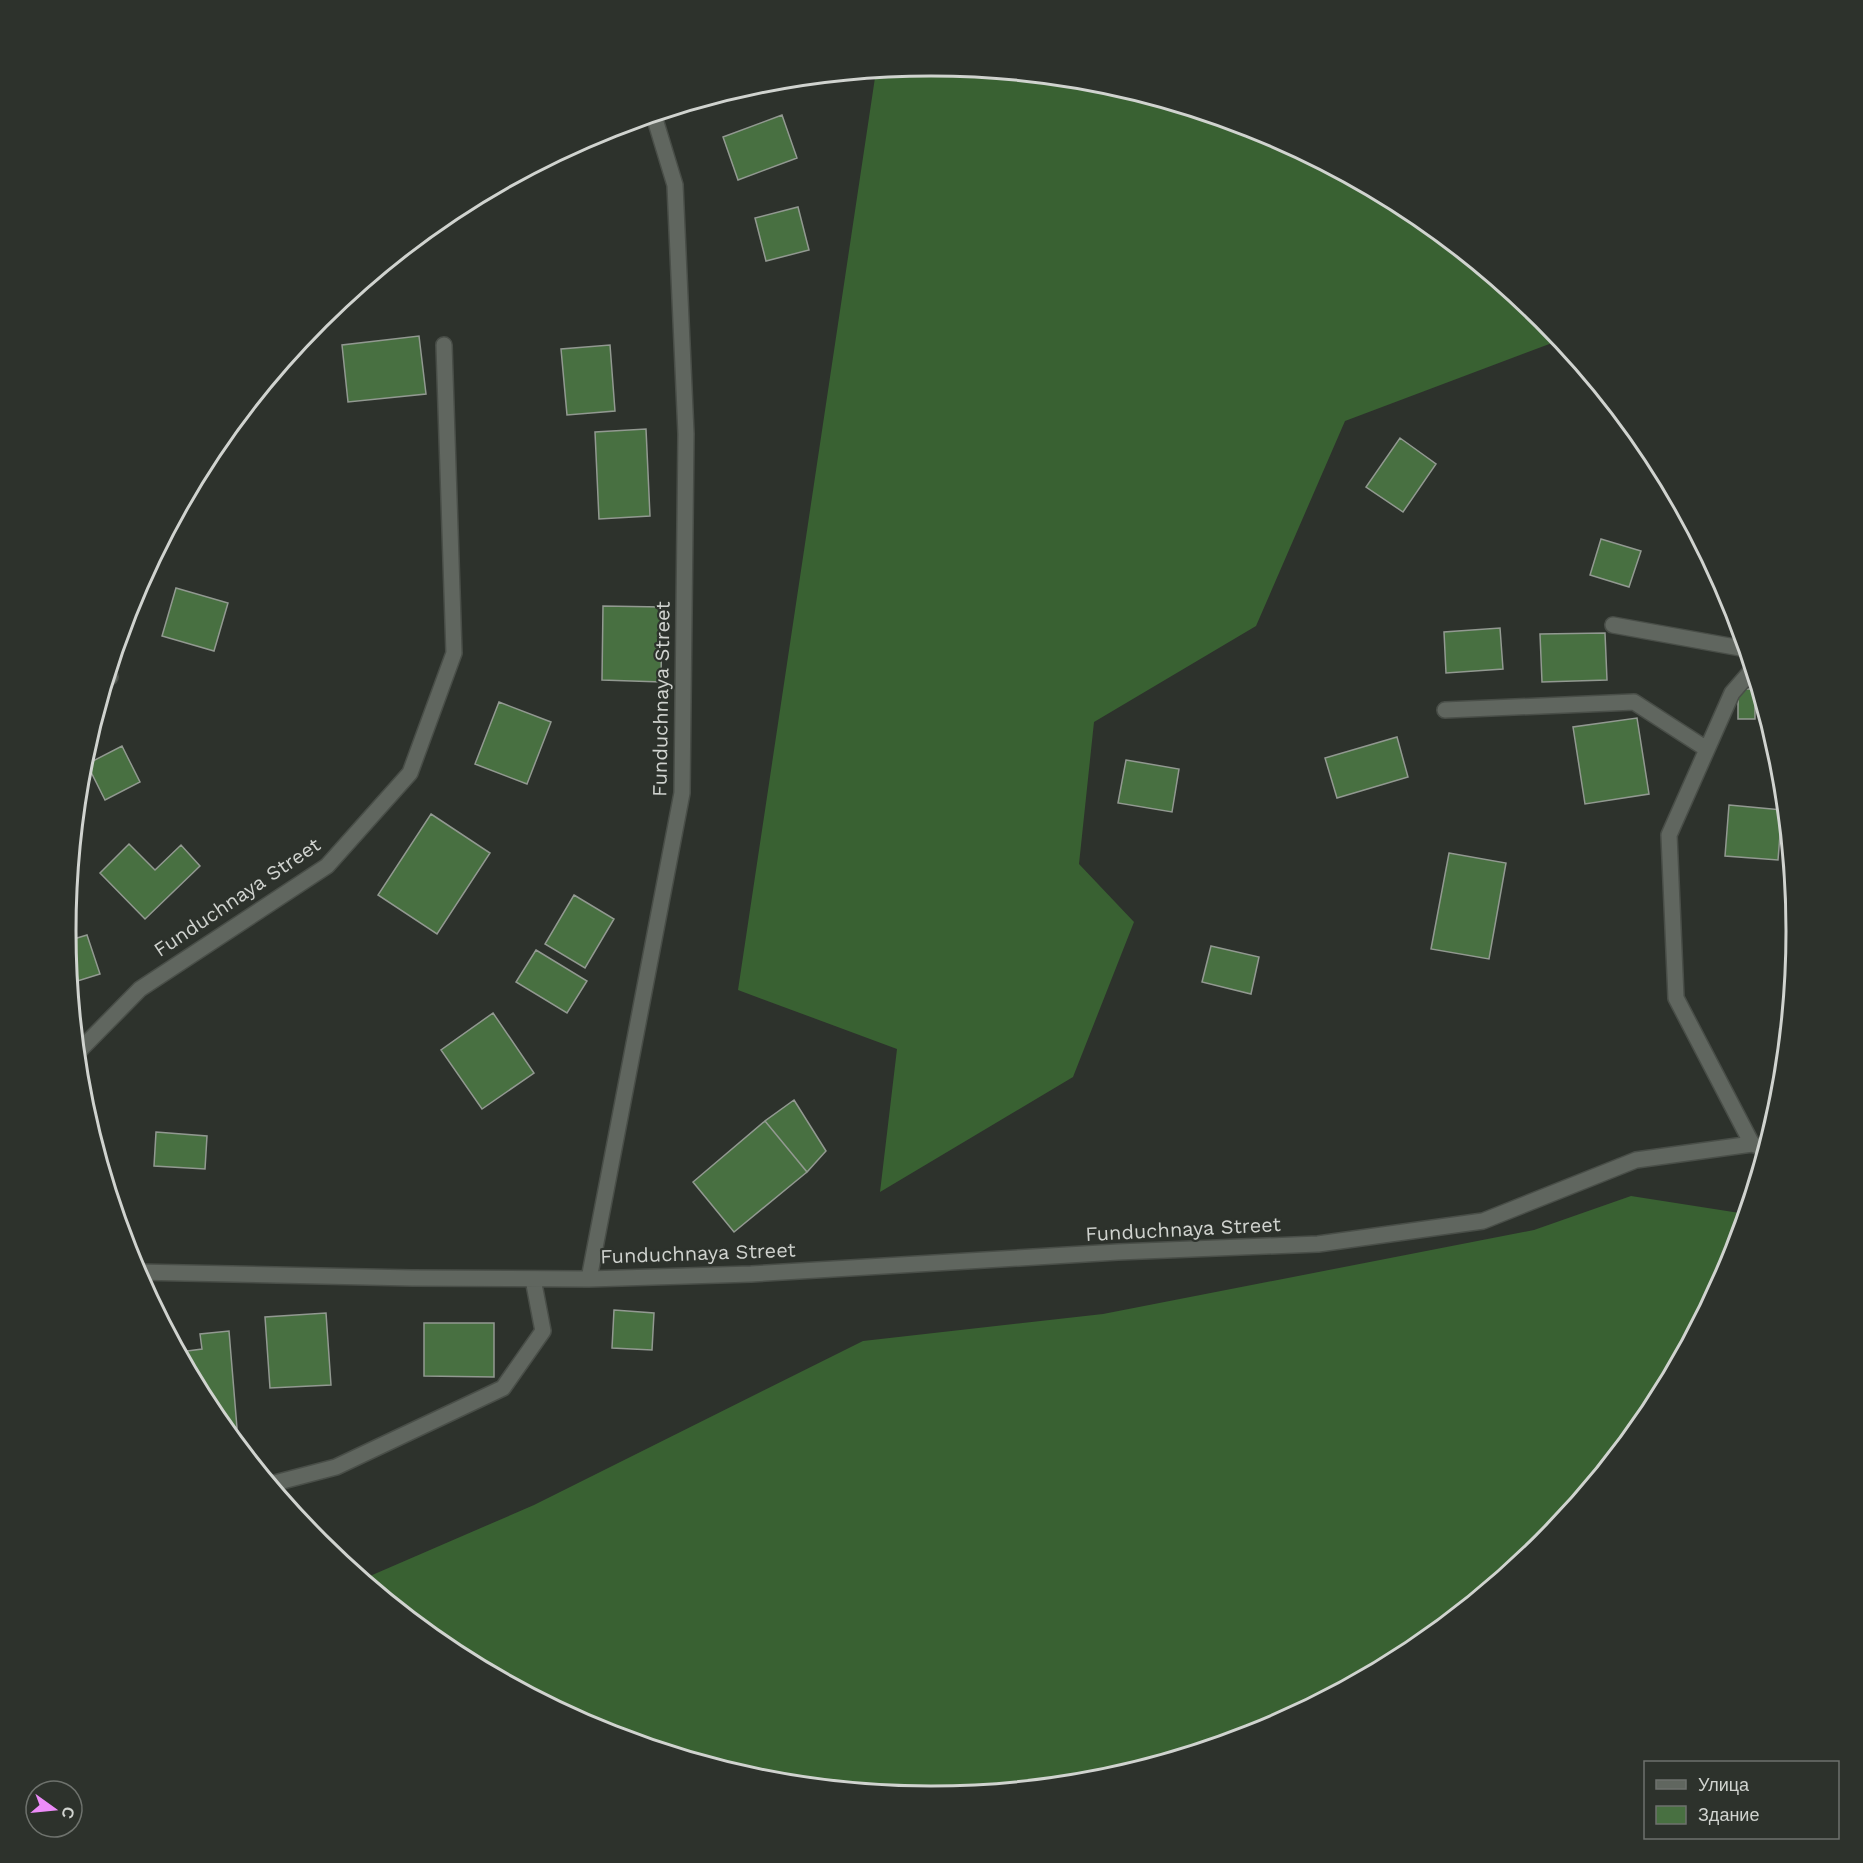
<svg xmlns="http://www.w3.org/2000/svg" width="1863" height="1863" font-family="'Work Sans',sans-serif">
<style>
.forest{fill:#396132}
.building{fill:#487041;stroke:#929991;stroke-width:1.5}
.lines{fill:none;stroke-linecap:round;stroke-linejoin:round}
.minor-casing{stroke:#494e48;stroke-width:18}
.minor{stroke:#60665f;stroke-width:15}
.labels{text-anchor:middle;stroke-width:4.5;stroke-linejoin:round;paint-order:stroke}
.street-label{font-size:20px;fill:#d0d3cf;stroke:#2d322c}
.rim{fill:none;stroke:#d0d3cf;stroke-width:3}
</style>
<rect width="100%" height="100%" fill="#2d322c"/>
<path class="forest" d="M932 66 1101 83 1263 132 1413 212 1544 320 1560 340 1345 421 1256 626 1094 722 1079 864 1134 922 1073 1077 880 1192 897 1049 738 990 876 71Z
M1631 1196 1746 1214 1731 1263 1651 1413 1543 1544 1412 1651 1262 1731 1100 1780 931 1797 762 1780 600 1731 450 1651 363 1579 534 1505 863 1341 1103 1314 1534 1230Z"/>
<path class="building" d="M782 115 797 158 738 180 723 137Z
M798 207 809 250 766 261 755 218Z
M419 336 426 394 348 402 342 345Z
M610 345 615 411 567 415 561 349Z
M646 429 650 516 599 519 595 432Z
M1400 438 1436 464 1403 512 1366 487Z
M1601 539 1641 551 1629 587 1590 575Z
M176 588 228 603 214 651 162 636Z
M603 606 662 607 661 682 602 680Z
M1500 628 1503 669 1446 673 1444 632Z
M1605 633 1607 680 1542 682 1540 634Z
M1738 689H1755V719H1738Z
M499 702 551 722 527 784 475 764Z
M1637 718 1649 794 1585 804 1573 727Z
M1397 737 1408 777 1337 798 1325 758Z
M122 746 140 782 105 800 87 764Z
M1126 760 1179 769 1172 812 1118 803Z
M1729 805 1782 810 1778 860 1725 856Z
M431 814 490 853 437 934 378 895Z
M129 844 155 870 181 845 200 866 145 919 100 873Z
M1449 853 1506 863 1489 959 1431 949Z
M574 895 614 919 585 968 545 944Z
M87 935 100 974 71 983 67 941Z
M1211 946 1259 957 1251 994 1202 982Z
M536 950 587 981 567 1013 516 982Z
M493 1013 534 1073 482 1109 441 1050Z
M794 1100 826 1151 807 1172 765 1121Z
M765 1121 807 1172 734 1232 693 1182Z
M156 1132 207 1136 205 1169 154 1166Z
M614 1310 654 1313 652 1350 612 1348Z
M326 1313 331 1385 270 1388 265 1317Z
M424 1323H494V1377L424 1376Z
M229 1331 237 1428 225 1429 212 1412 179 1352 202 1349 200 1334Z"/>
<g class="lines">
<g class="minor-casing">
<path id="minor" d="M1613 625 1746 649
M109 677H110
M1445 710 1634 702 1705 748
M78 1052 140 989 327 866 410 773 454 653 444 345
M1752 1144 1676 998 1669 835 1732 693 1752 670
M137 1272 412 1278 589 1279 751 1274 1118 1252 1318 1244 1483 1221 1636 1160 1752 1144 1766 1149
M589 1279 682 793 686 434 675 185 654 116
M271 1484 336 1467 503 1388 543 1331 533 1279"/>
</g>
<use href="#minor" class="minor"/>
</g>
<g class="labels">
<g class="street-label">
<text transform="translate(661 699) rotate(-89)" y="7">Funduchnaya Street</text>
<text transform="translate(237 897) rotate(-34)" y="7">Funduchnaya Street</text>
<text transform="translate(1183 1229) rotate(-3)" y="7">Funduchnaya Street</text>
<text transform="translate(698 1253) rotate(-2)" y="7">Funduchnaya Street</text>
</g>
</g>
<path d="M0 0H1863V1863H0ZM76 931a855 855 0 1 1 1710 0a855 855 0 1 1-1710 0Z" fill="#2d322c" fill-rule="evenodd"/>
<path class="rim" d="M76 931a855 855 0 1 1 1710 0a855 855 0 1 1-1710 0Z"/>
<rect x="1644" y="1761" width="195" height="78" fill="#2d322c" stroke="#6e726d" stroke-width="1.5"/>
<rect x="1656" y="1780" width="30" height="9" fill="#60665f" stroke="#6e726d" stroke-width="1.5"/>
<text x="1698" y="1791" font-size="18" fill="#d0d3cf">Улица</text>
<rect x="1656" y="1806" width="30" height="18" fill="#487041" stroke="#6e726d" stroke-width="1.5"/>
<text x="1698" y="1821" font-size="18" fill="#d0d3cf">Здание</text>
<g transform="translate(54 1809) rotate(105)"><circle r="28" fill="#2d322c" stroke="#6e726d" stroke-width="1.5"/>
<path d="M0-4.5L10 22L0 15L-10 22Z" fill="#ed8cf9"/>
<text y="-9" font-size="16" font-weight="bold" text-anchor="middle" fill="#d0d3cf">С</text>
</g>
</svg>
